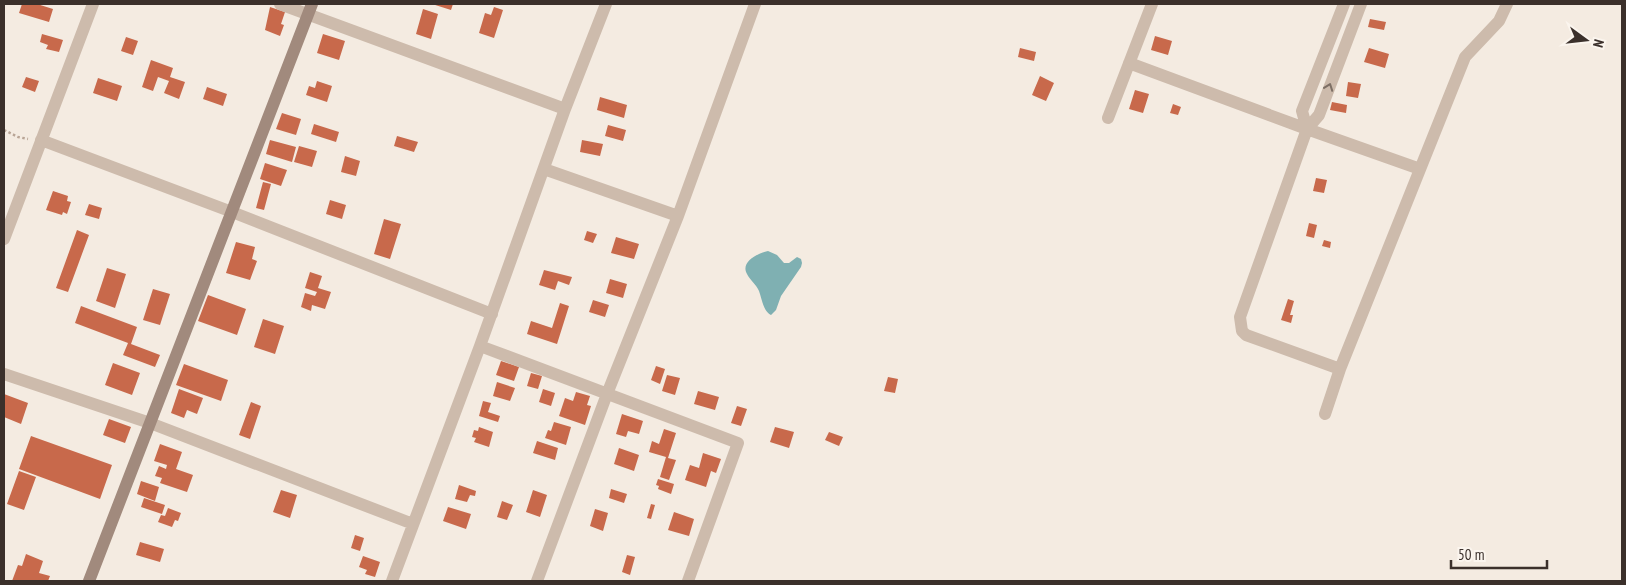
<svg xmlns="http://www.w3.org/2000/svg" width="1626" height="585" font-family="'PT Sans Narrow',sans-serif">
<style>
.water{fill:#7fb0b2}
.building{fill:#c8694b}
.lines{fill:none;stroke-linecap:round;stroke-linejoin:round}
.path{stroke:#b9a596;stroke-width:2.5;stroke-dasharray:2.5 2.5;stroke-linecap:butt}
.street{stroke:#cdbbac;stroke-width:12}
.secondary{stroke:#a18a7d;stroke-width:12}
.oneway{stroke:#7d6f65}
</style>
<rect width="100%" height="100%" fill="#f4ebe1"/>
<path class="water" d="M768 251 777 255 784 263H789L797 257 801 259 802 263 801 267 781 296 776 310 771 315C763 311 762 299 759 291 756 284 750 280 747 274 740 262 758 253 768 251Z"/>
<path class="building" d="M22 4H37L53 9 49 22 19 13Z
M432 4H453L451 10Z
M270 7 285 12 281 24 284 25 280 36 265 30Z
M494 7 503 10 494 38 479 33 485 13 491 15Z
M423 9 438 14 431 39 416 34Z
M1370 19 1386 22 1384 30 1368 27Z
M42 34 63 40 59 52 46 49 48 45 40 42Z
M323 34 345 41 339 60 317 53Z
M1155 36 1172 41 1168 55 1151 50Z
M126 37 138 41 133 55 121 51Z
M1020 48 1036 52 1034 61 1018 57Z
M1369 48 1389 54 1385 68 1364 62Z
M151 60 173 68 170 77 185 82 179 99 164 93 169 81 158 77 153 91 142 87Z
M1040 76 1054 83 1046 101 1032 95Z
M26 77 39 81 35 92 22 87Z
M98 78 122 86 117 101 93 93Z
M317 81 332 86 327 102 306 95 309 86 315 88Z
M1348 82 1361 84 1358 98 1346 96Z
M207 87 227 94 223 106 203 99Z
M1135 90 1149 94 1143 113 1129 109Z
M600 97 627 105 624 118 597 110Z
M1332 102 1347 105 1346 113 1330 110Z
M1173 104 1181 107 1178 115 1170 113Z
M282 113 301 119 296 135 276 129Z
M314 124 339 132 336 142 311 134Z
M608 125 626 130 623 141 605 136Z
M397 136 418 142 414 152 394 146Z
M270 140 296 147 292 162 266 154Z
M582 140 603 144 600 156 580 152Z
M299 146 317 151 312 167 294 162Z
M345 156 360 161 356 176 341 172Z
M265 163 287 170 281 186 260 179Z
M1316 178 1327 180 1324 193 1313 191Z
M263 182 271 184 264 210 256 208Z
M53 191 68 196 67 201 71 202 67 214 63 212 62 215 46 210Z
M330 200 346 205 342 219 326 214Z
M89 204 102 208 99 219 85 215Z
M384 219 401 224 390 259 374 254Z
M1309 223 1317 225 1314 238 1306 236Z
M77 230 89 235 68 292 56 288Z
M587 231 597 234 593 243 584 240Z
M616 237 639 244 634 259 611 253Z
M1324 240 1331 242 1330 248 1322 246Z
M236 242 255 247 252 259 257 261 250 280 226 273Z
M107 268 126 274 115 308 96 301Z
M544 270 572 277 569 285 558 281 555 290 539 285Z
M310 272 322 276 318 288 331 292 325 309 312 305 311 311 301 307 305 293 315 296 317 292 305 288Z
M610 279 627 284 623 298 606 293Z
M153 289 170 294 160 325 143 320Z
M208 295 246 309 237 335 198 321Z
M1288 299 1294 301 1290 315H1293L1291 323 1281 320Z
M593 300 609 305 605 317 589 312Z
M560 303 569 306 557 344 527 334 531 321 552 328Z
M81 306 137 327 131 344 160 355 155 367 123 355 128 343 75 323Z
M263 319 284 326 275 354 254 347Z
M501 361 519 367 514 381 496 375Z
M113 363 140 373 132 395 105 385Z
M184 364 228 380 221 401 176 385Z
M656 366 665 369 660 384 651 380Z
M531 373 542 376 538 389 527 386Z
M667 375 680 378 675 395 662 391Z
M888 377 898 379 895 393 884 391Z
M497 382 515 388 510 401 493 396Z
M179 389 203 398 197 414 187 410 184 418 171 413Z
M543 389 555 393 551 406 539 402Z
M698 391 719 397 715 410 694 404Z
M576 392 590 396 587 405 591 406 585 425 559 416 565 398 573 401Z
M4 394 28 403 21 424 4 417Z
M483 401 491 403 488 412 500 416 498 422 479 416Z
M251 402 261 406 250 439 239 435Z
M737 406 747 409 741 426 731 423Z
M622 414 643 421 639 434 628 431 626 437 616 434Z
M109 419 131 427 125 443 103 435Z
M554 422 571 427 566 445 545 438 548 430 551 431Z
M479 427 493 432 489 447 474 442 476 438 472 437 474 430 478 431Z
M775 427 794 432 789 448 770 442Z
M664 429 676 433 668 458 676 460 669 480 660 477 666 457 649 452 652 441 659 444Z
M829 432 843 437 839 446 825 440Z
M31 436 112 465 100 499 19 469Z
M537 441 558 448 555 460 533 453Z
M160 444 182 452 176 469 193 475 187 492 160 483 162 478 155 476 159 466 166 469 167 465 154 461Z
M619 448 639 455 634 471 614 464Z
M703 453 721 459 716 473 711 471 706 487 685 480 690 465 699 468Z
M19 471 36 477 24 510 7 504Z
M658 479 674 484 671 494 658 489 659 486 656 485Z
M141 481 159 487 155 501 137 494Z
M459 485 476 491 475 496 470 495 467 502 455 499Z
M611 489 627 494 624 503 609 498Z
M281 490 297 495 290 518 273 512Z
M533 490 547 495 540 517 526 512Z
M144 498 165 505 162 514 141 507Z
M502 501 513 505 507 520 497 517Z
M651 504 655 505 651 519 647 518Z
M448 507 471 514 466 529 443 521Z
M168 508 181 513 178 521 175 520 172 527 158 522 161 515 165 516Z
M595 509 608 513 603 531 590 526Z
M674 512 694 519 689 536 668 530Z
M355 535 364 538 360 551 351 548Z
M140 542 164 549 160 562 136 555Z
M26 554 43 561 39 573 50 576 48 581H12L18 565 22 566Z
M627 555 635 557 630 575 622 572Z
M363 556 380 562 375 577 365 574 367 570 359 567Z"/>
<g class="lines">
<path class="path" d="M4 130 18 137 28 139"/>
<path class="street" d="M280 4 565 109
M1129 63 1307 129 1420 169
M1108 118 1152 4
M1307 129 1302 111 1344 4
M41 140 232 212 492 314
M544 169 678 216
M4 239 93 4
M480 346 738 443 688 581
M1340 369 1246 335 1242 331 1240 317 1307 129 1319 115 1361 4
M4 374 150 423 413 524
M1325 414 1340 369 1465 57 1499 21 1507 4
M392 581 480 346 565 109 606 4
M537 581 607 394 678 216 755 4"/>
<path class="secondary" d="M89 581 312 4"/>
</g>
<defs><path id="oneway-chevron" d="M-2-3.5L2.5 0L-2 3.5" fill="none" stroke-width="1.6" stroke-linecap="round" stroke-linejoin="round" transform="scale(1.25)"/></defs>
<use class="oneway" href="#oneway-chevron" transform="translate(1329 87) rotate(-70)"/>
<rect width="1626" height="585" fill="none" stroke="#3b302b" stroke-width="10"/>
<g transform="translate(1586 40) rotate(105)" stroke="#fbf5ee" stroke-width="4" paint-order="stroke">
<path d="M0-4L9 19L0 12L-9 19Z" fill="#3b302b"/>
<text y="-8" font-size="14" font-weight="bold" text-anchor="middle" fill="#3b302b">N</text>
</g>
<path d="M1451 560v8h96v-8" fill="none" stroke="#3b302b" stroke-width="2.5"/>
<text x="1458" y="560" font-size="15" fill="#3b302b" stroke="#fbf5ee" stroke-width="4" paint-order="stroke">50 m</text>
</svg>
